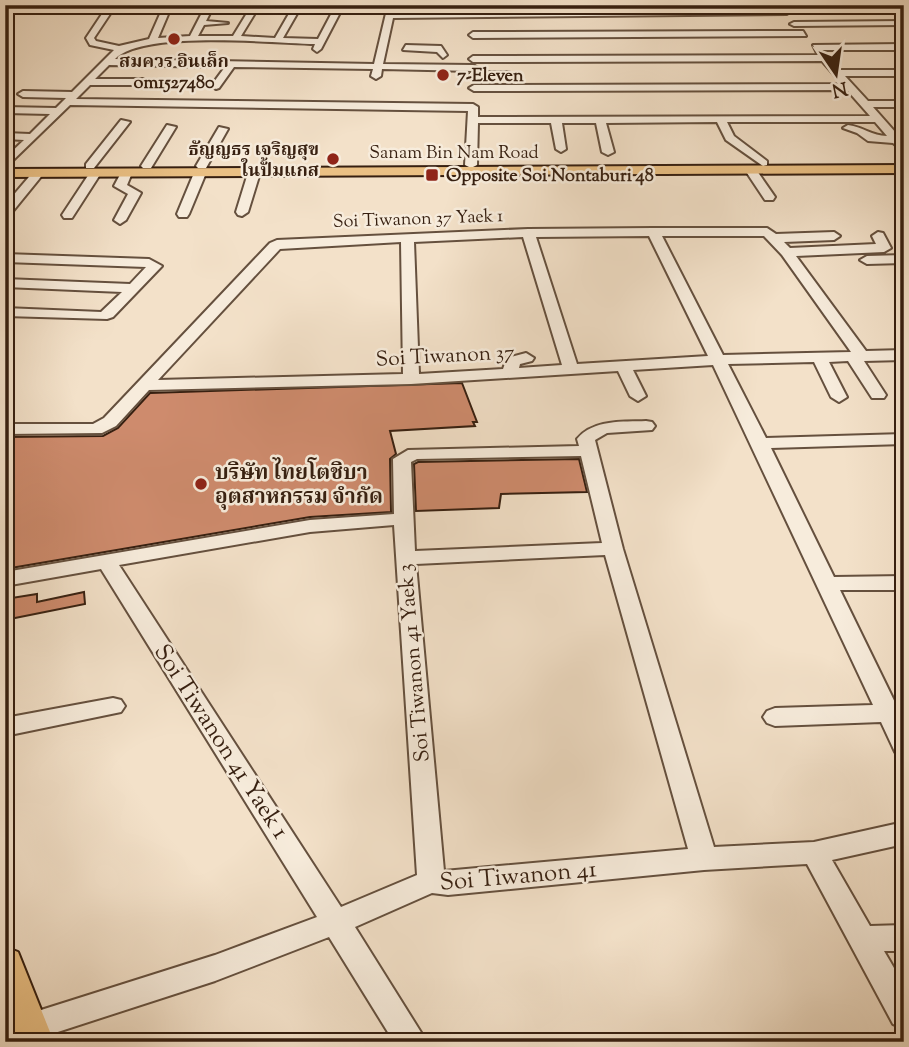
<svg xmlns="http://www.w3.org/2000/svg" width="909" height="1047" font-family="'Sorts Mill Goudy','Noto Serif Thai',serif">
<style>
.building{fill:#ce8b6d;stroke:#361f10;stroke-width:2}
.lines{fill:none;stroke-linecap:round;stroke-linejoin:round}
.minor-casing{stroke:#65503e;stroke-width:4}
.major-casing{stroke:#361f10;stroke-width:4}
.minor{fill:#f7ecdc;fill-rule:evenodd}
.major{fill:#eac084;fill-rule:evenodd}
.rail{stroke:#361f10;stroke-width:6;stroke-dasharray:18 18;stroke-linecap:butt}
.poi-dot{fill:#8f2418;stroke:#f7ecdc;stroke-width:2.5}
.labels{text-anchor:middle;stroke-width:5;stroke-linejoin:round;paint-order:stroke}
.far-poi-label{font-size:18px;font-weight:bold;fill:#361f10;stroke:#f7ecdc;text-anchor:start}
.far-street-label{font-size:18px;fill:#361f10;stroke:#f7ecdc}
.street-label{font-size:21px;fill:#361f10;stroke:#f7ecdc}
.poi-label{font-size:21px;font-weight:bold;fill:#361f10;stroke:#f7ecdc;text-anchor:start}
.near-street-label{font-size:24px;fill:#361f10;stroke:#f7ecdc}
</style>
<rect width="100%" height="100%" fill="#f3e1c9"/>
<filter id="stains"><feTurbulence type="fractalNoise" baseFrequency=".00286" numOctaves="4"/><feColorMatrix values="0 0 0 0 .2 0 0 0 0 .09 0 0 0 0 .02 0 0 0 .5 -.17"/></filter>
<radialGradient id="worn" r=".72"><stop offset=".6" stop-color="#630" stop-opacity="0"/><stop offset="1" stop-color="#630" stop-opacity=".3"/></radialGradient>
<path class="building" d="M462 383 477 422H473L475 426 390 431 396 454 390 459 391 512 310 517 5 569V437L103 436 118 428 150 393Z
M579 459 587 492 501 494 499 508 416 511 414 464 418 462Z
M84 592 85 604 5 620V599L37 594V602Z"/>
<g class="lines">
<g class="minor-casing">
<path id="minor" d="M108 5H116L94 38 96 41 119 46 149 39 164 5H172L158 38 190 36 206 5H214L206 21 228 23 204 25 198 36H233L252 5H260L241 36 275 38 294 5H302L283 38 318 39 336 5H344L321 49 317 52 313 49 315 44C272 43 143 30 115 59L374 64 388 5H396L394 14 471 15 474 11 784 10 787 14 393 18 383 64 473 65 478 68 473 71 382 69 381 76 376 79 371 76 373 69 234 67 219 88 216 89 211 86 225 67 109 65 95 79H143L148 82 143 85H90L76 99 473 104 478 107V117L870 116 847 90 474 91 469 88 474 85 842 84 822 61 473 62 469 59 473 56 818 55 813 45 904 44V50H822L840 70H904V76H845L868 101H904V107H873L904 142V152L893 143 868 141 857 133 843 128 848 125C863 127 872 136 887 136L875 122H727L734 136 767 161V165L763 166 726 140 717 122 606 123 614 152 608 155 602 152 596 123H562L566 149 561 152 556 149 551 123H478L477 165 471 168 465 165 468 111 70 105 5 168V158L24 140 5 139V133L30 134 50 114 5 113V107L56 108 66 98 23 97 18 94 23 91 72 92 114 50 90 45 86 38Z
M904 21V25L794 26 790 24 794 22Z
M803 31 806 36 473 38 469 35 473 32Z
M406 45 441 46 447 55 443 58 437 52 403 50Z
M473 72H509L521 81 516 84 507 78 470 77V73Z
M121 120 130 122 94 168H86V164Z
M167 125 176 127 151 168H143L141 166Z
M219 127 228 129 206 168H198L196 166Z
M747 168H755L775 197 773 200H765L745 170Z
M38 170 44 173 9 216 5 217V205L34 171Z
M126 170 132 173 127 185 141 193 126 220 120 224 114 220 128 194 114 186 122 171Z
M200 170 206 173 189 214 187 217H179L177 214 194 173Z
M254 170 260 173 248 212 242 216 238 215 236 212 248 173Z
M91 171 101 173 72 218H64L62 215Z
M653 228H767L776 234 834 232 840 236 834 240 784 242 790 248 876 244 872 236 878 232 883 233 891 248 884 252 796 256 866 351 904 350V360L864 361 886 395 884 398H872L848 361 829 362 847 397 839 402 831 397 814 362 728 364 766 438 904 434V444L771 448 834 577 904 576V590H840L904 721V755L895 752 881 722 775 726 767 723 763 717 767 711 775 708 873 705 713 365 633 370 646 396 638 401 630 396 618 371 411 384 149 390 116 426 102 433 5 434V424H93L104 418 270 243 277 240 528 229ZM649 236 708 356 577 364 536 237ZM662 236H764L782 255 851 352 723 355ZM523 237 562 365 519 368 520 364 532 361 534 358 526 353 507 358 503 369 419 374 414 242ZM401 242 403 374 158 380 280 249Z
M5 254 149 259 162 266 113 317 107 319 5 316V308L101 312 122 292 5 287V279L130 284 146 267 5 262Z
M904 255V263L867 264 860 260 867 256Z
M646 421 652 422 655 426 652 430 607 433 595 440 623 549 714 847 814 842 904 822V844L832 860 870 926 904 925V951H884L904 985V1028L893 1024 807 864 704 870 448 895 432 893 355 927 427 1042H394L329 937 215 981 30 1041 19 1037 15 1027 19 1017 215 955 317 917 101 569 5 586V572L310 520 394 514 393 459 408 450 579 446 577 439C593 419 623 422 646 421ZM581 456 602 543 415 551 411 462 417 459ZM394 525 417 875 341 907 119 565 310 532ZM605 555 688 849 444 871 416 564Z
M113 698 121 700 125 706 121 712 5 736V718Z"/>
</g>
<g class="major-casing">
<path id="major" d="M904 165V173L5 177V169Z
M5 947 18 952 54 1042H15L5 1015Z"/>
</g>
<use href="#minor" class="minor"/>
<use href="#major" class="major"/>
<path class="rail" d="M5 1028 10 1042"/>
</g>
<g class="poi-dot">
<circle cx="174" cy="39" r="7"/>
<circle cx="443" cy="75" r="7"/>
<circle cx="333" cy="159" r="7"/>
<rect x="425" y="168" width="14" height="14" rx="3.5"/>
<circle cx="201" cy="484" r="7"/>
</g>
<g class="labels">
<g class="far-poi-label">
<text x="174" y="67" text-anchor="middle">สมควร อินเล็ก<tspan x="174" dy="21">om1527480</tspan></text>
<text x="457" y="81">7-Eleven</text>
<text x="319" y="155" text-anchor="end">ธัญญธร เจริญสุข<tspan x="319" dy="21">ในปั้มแกส</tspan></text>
<text x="446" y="181">Opposite Soi Nontaburi 48</text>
</g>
<g class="far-street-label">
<text x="454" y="158">Sanam Bin Nam Road</text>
<text transform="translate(418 218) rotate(-2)" y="6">Soi Tiwanon 37 Yaek 1</text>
</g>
<g class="street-label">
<text transform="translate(445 355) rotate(-3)" y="7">Soi Tiwanon 37</text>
<text transform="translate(413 663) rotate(-95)" y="7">Soi Tiwanon 41 Yaek 3</text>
</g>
<g class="poi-label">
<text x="215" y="479">บริษัท ไทยโตชิบา<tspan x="215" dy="24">อุตสาหกรรม จำกัด</tspan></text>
</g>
<g class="near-street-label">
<text transform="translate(222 741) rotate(57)" y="8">Soi Tiwanon 41 Yaek 1</text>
<text transform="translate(518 875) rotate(-5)" y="8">Soi Tiwanon 41</text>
</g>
</g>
<rect width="909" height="1047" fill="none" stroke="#f3e1c9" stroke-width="28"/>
<rect x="7" y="7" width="895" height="1033" fill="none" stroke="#361f10" stroke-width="3.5"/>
<rect x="14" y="14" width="881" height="1019" fill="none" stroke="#361f10" stroke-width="2"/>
<g transform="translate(836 74) rotate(167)" stroke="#f7ecdc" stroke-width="5" paint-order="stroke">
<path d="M0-5L12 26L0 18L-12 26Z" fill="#361f10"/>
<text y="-10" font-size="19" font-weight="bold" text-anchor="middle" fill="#361f10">N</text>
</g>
<rect width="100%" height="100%" filter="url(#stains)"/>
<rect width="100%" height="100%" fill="url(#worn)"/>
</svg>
